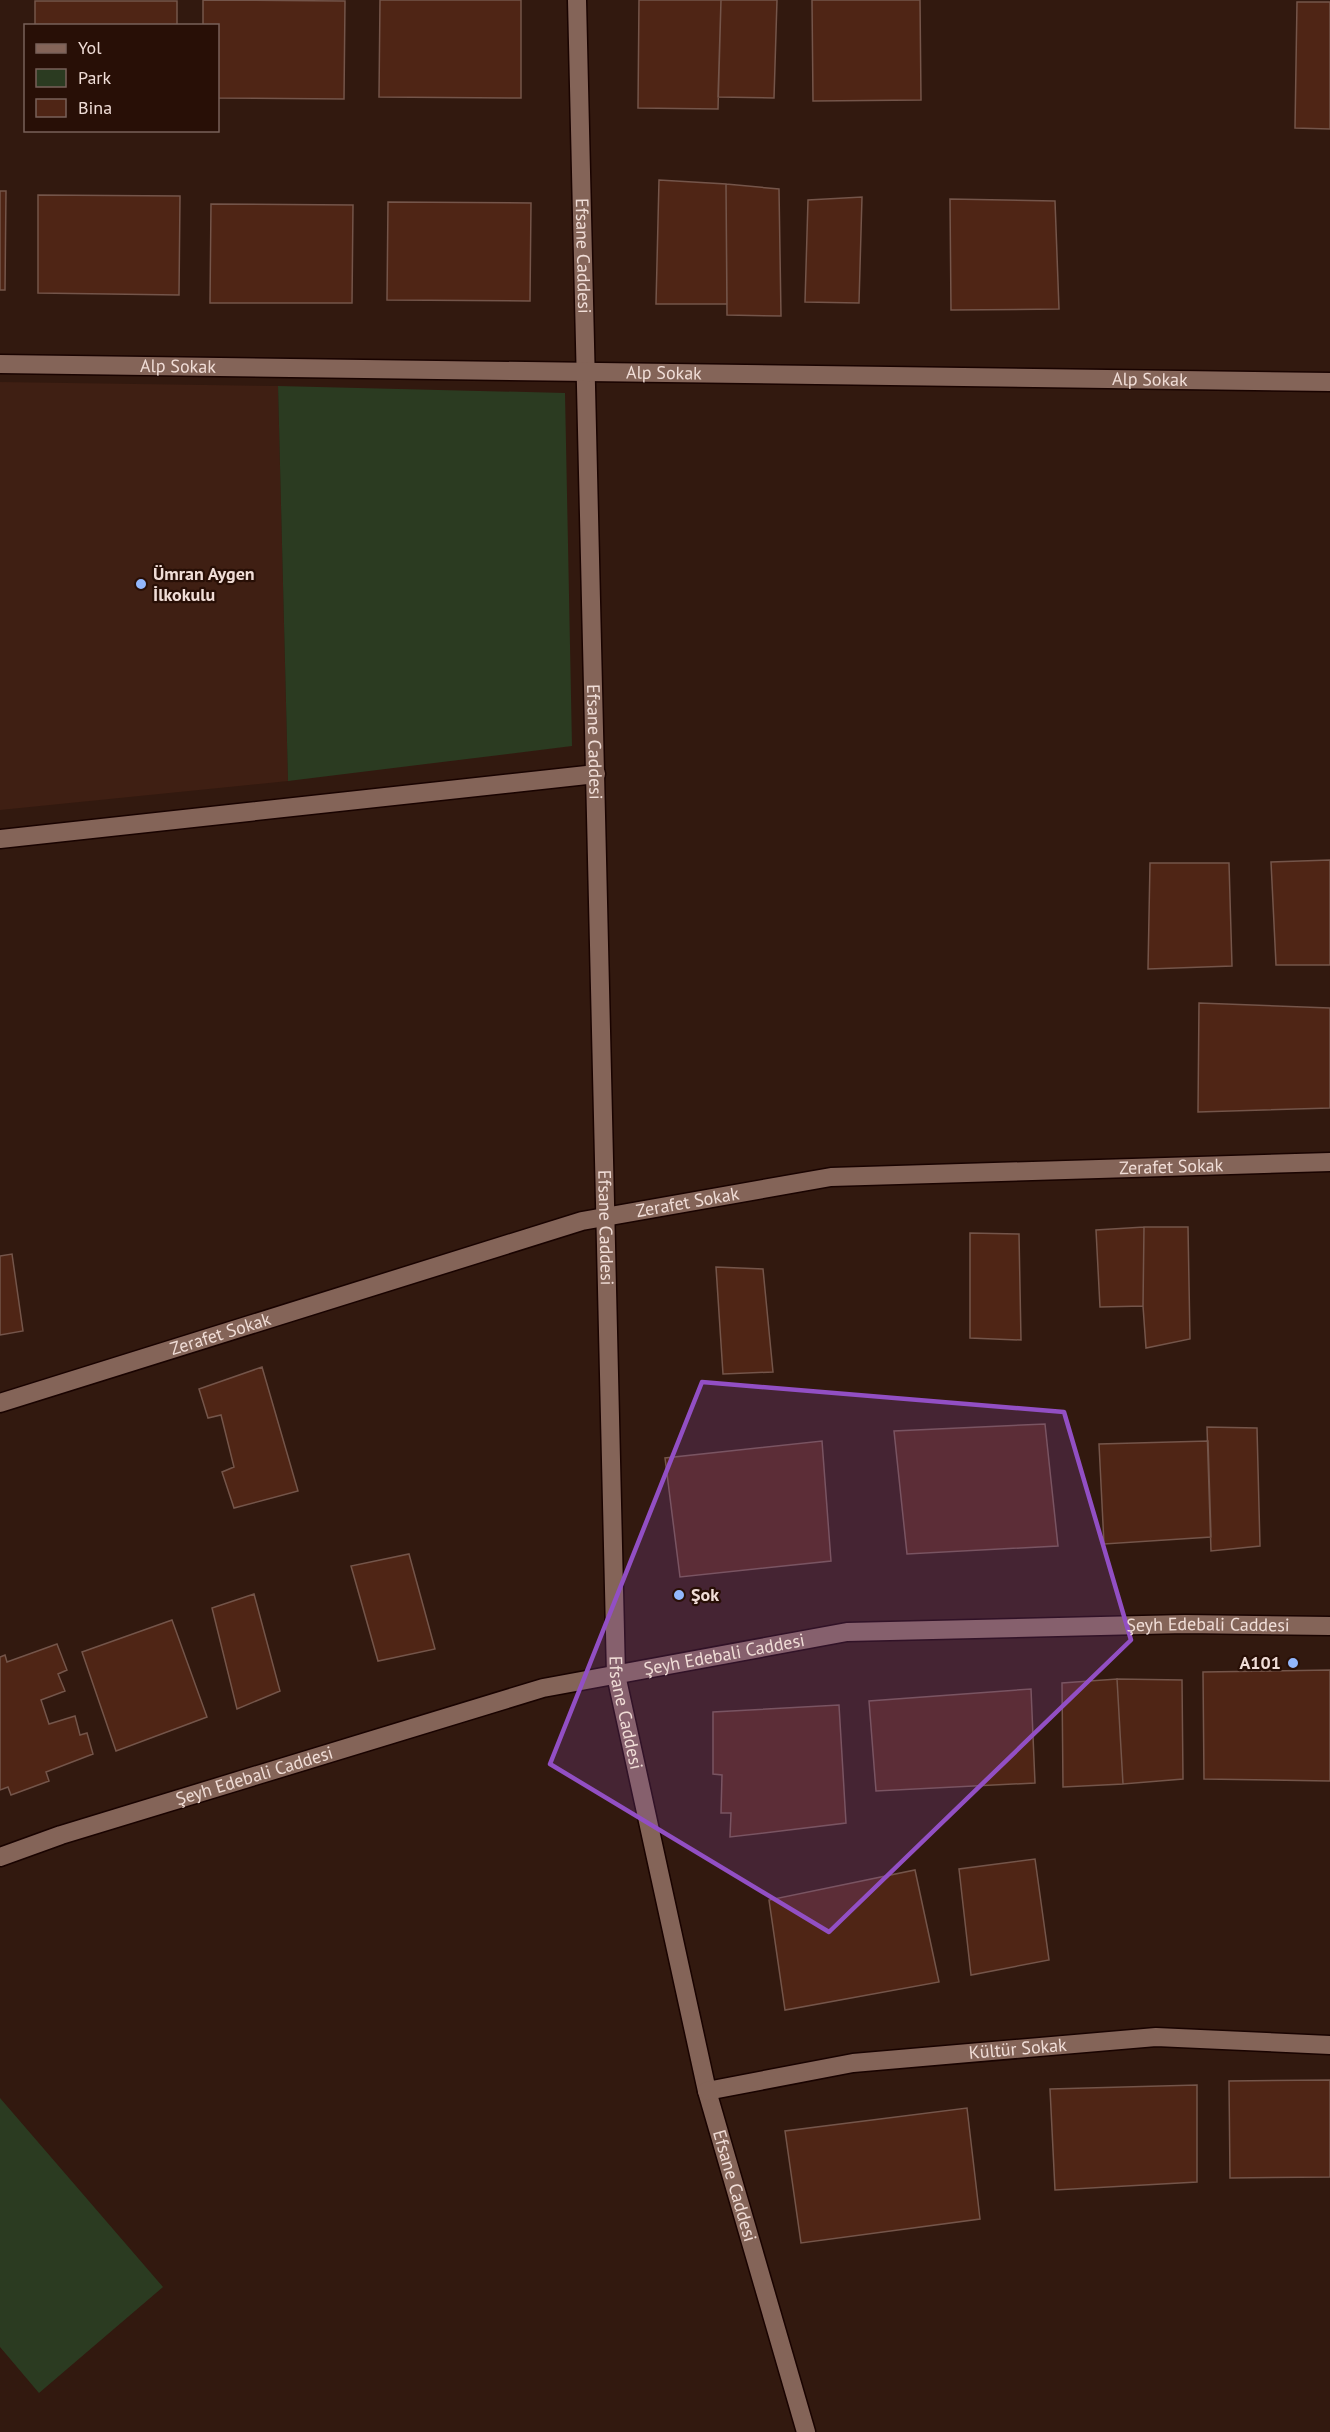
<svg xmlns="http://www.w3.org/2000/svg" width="1330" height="2432" font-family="'PT Sans',sans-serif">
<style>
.built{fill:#3f1f13}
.green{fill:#2b3b21}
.building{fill:#4f2515;stroke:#74554a;stroke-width:1.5}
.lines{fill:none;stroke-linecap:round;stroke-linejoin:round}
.street-casing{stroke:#190300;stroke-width:21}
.street{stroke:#846458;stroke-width:18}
.marked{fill:#924fc4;fill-opacity:0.2;stroke:#924fc4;stroke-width:4.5;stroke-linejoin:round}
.poi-dot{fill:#92b7fd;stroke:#280f06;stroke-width:2}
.labels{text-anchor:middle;stroke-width:4.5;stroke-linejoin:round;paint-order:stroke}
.street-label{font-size:18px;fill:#f0ddd7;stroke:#280f06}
.poi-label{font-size:18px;font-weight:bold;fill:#f0ddd7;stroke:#280f06;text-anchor:start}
</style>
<rect width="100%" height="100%" fill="#32190f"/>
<path class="built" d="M0 382 278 386 288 781 0 810Z"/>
<path class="green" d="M278 386 565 393 572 746 288 781Z
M0 2098 163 2287 39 2393 0 2347Z"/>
<path class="building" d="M203 0 345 1 344 99 218 98V26H203Z
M380 0H521V98L379 97Z
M639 0H721L718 109 638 108Z
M721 0H777L774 98 718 97Z
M812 0H920L921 100 813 101Z
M35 1H177V26H35Z
M1297 2H1330V129L1295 128Z
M659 180 726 184 727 304H656Z
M726 184 779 189 781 316 727 315Z
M0 191H6L5 290H0Z
M38 195 180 196 179 295 38 293Z
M862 197 859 303 805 302 808 200Z
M950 199 1055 201 1059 309 951 310Z
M388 202 531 203 530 301 387 300Z
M211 204 353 205 352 303H210Z
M1330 860V965H1276L1271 862Z
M1150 863H1229L1232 966 1148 969Z
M1199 1003 1330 1008V1108L1198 1112Z
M1144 1227 1143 1306 1100 1307 1096 1230Z
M1144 1227H1188L1190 1339 1146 1348 1143 1306Z
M970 1233 1019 1234 1021 1340 970 1338Z
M12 1254 23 1331 0 1335V1256Z
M716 1267 763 1269 773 1372 723 1374Z
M262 1367 298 1491 234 1508 222 1472 234 1467 221 1415 208 1418 199 1389Z
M1045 1424 1058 1546 907 1554 894 1431Z
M1207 1427 1257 1428 1260 1546 1211 1551Z
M822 1441 831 1561 680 1577 665 1458Z
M1208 1441 1211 1537 1104 1544 1099 1444Z
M409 1554 435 1649 378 1661 351 1566Z
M254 1594 280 1691 237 1709 212 1608Z
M172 1620 207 1717 116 1751 82 1652Z
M57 1644 67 1670 58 1674 65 1691 41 1700 49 1724 75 1716 80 1735 87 1733 93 1754 46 1772 49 1781 11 1795 8 1787 0 1790V1657L5 1655 7 1662Z
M1330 1670V1781L1204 1779 1203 1672Z
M1117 1679 1123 1784 1063 1787 1062 1683Z
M1117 1679 1182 1680 1183 1779 1123 1784Z
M1031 1689 1035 1783 876 1791 869 1701Z
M839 1705 846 1823 730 1837 731 1813H721L722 1775 713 1774V1712Z
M1035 1859 1049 1960 971 1975 959 1869Z
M915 1870 939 1982 785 2010 769 1900Z
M1330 2080V2177L1230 2178 1229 2081Z
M1197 2085V2182L1055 2190 1050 2089Z
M967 2108 980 2219 801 2243 785 2131Z"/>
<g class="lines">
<g class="street-casing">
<g id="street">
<path id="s1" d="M577 0 616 1675 707 2091 806 2432"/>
<path id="s2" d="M0 364 1330 382"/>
<path d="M0 839 596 774"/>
<path id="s3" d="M0 1403 582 1221 831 1177 1330 1162"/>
<path id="s4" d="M0 1857 61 1835 543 1688 847 1632 1185 1624 1330 1626"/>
<path id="s5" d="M707 2091 853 2063 1156 2037 1330 2045"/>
</g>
</g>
<use href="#street" class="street"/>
</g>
<path class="marked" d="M702 1382 1064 1412 1131 1640 829 1932 550 1764Z"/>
<g class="poi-dot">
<circle cx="141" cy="584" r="6"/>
<circle cx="679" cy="1595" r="6"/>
<circle cx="1293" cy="1663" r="6"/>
</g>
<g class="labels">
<g class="street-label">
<text dy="6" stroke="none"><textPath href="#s1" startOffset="256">Efsane Caddesi</textPath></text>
<text dy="6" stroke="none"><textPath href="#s2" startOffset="178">Alp Sokak</textPath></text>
<text dy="6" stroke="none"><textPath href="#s2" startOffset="664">Alp Sokak</textPath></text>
<text dy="6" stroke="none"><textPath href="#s2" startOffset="1150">Alp Sokak</textPath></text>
<text dy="6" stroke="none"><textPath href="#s1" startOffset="742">Efsane Caddesi</textPath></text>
<text dy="6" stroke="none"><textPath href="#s3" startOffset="1203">Zerafet Sokak</textPath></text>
<text dy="6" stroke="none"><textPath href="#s3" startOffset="717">Zerafet Sokak</textPath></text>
<text dy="6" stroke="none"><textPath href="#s1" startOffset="1228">Efsane Caddesi</textPath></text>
<text dy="6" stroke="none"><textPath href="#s3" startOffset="231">Zerafet Sokak</textPath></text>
<text dy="6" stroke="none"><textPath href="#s4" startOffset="1239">Şeyh Edebali Caddesi</textPath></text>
<text dy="6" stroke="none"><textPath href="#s4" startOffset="753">Şeyh Edebali Caddesi</textPath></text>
<text dy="6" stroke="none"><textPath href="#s1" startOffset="1714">Efsane Caddesi</textPath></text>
<text dy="6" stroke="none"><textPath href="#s4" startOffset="267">Şeyh Edebali Caddesi</textPath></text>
<text dy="6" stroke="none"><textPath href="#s5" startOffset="314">Kültür Sokak</textPath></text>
<text dy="6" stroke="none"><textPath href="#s1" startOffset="2200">Efsane Caddesi</textPath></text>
</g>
<g class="poi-label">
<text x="153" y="580">Ümran Aygen<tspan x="153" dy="21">İlkokulu</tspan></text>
<text x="691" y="1601">Şok</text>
<text x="1281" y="1669" text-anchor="end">A101</text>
</g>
</g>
<rect x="24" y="24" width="195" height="108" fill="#280f06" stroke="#78615a" stroke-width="1.5"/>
<rect x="36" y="44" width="30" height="9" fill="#846458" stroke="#78615a" stroke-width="1.5"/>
<text x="78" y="54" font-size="18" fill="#f0ddd7">Yol</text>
<rect x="36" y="69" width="30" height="18" fill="#2b3b21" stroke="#78615a" stroke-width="1.5"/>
<text x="78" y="84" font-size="18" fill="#f0ddd7">Park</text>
<rect x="36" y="99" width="30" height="18" fill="#4f2515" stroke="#78615a" stroke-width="1.5"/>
<text x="78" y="114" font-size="18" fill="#f0ddd7">Bina</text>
</svg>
